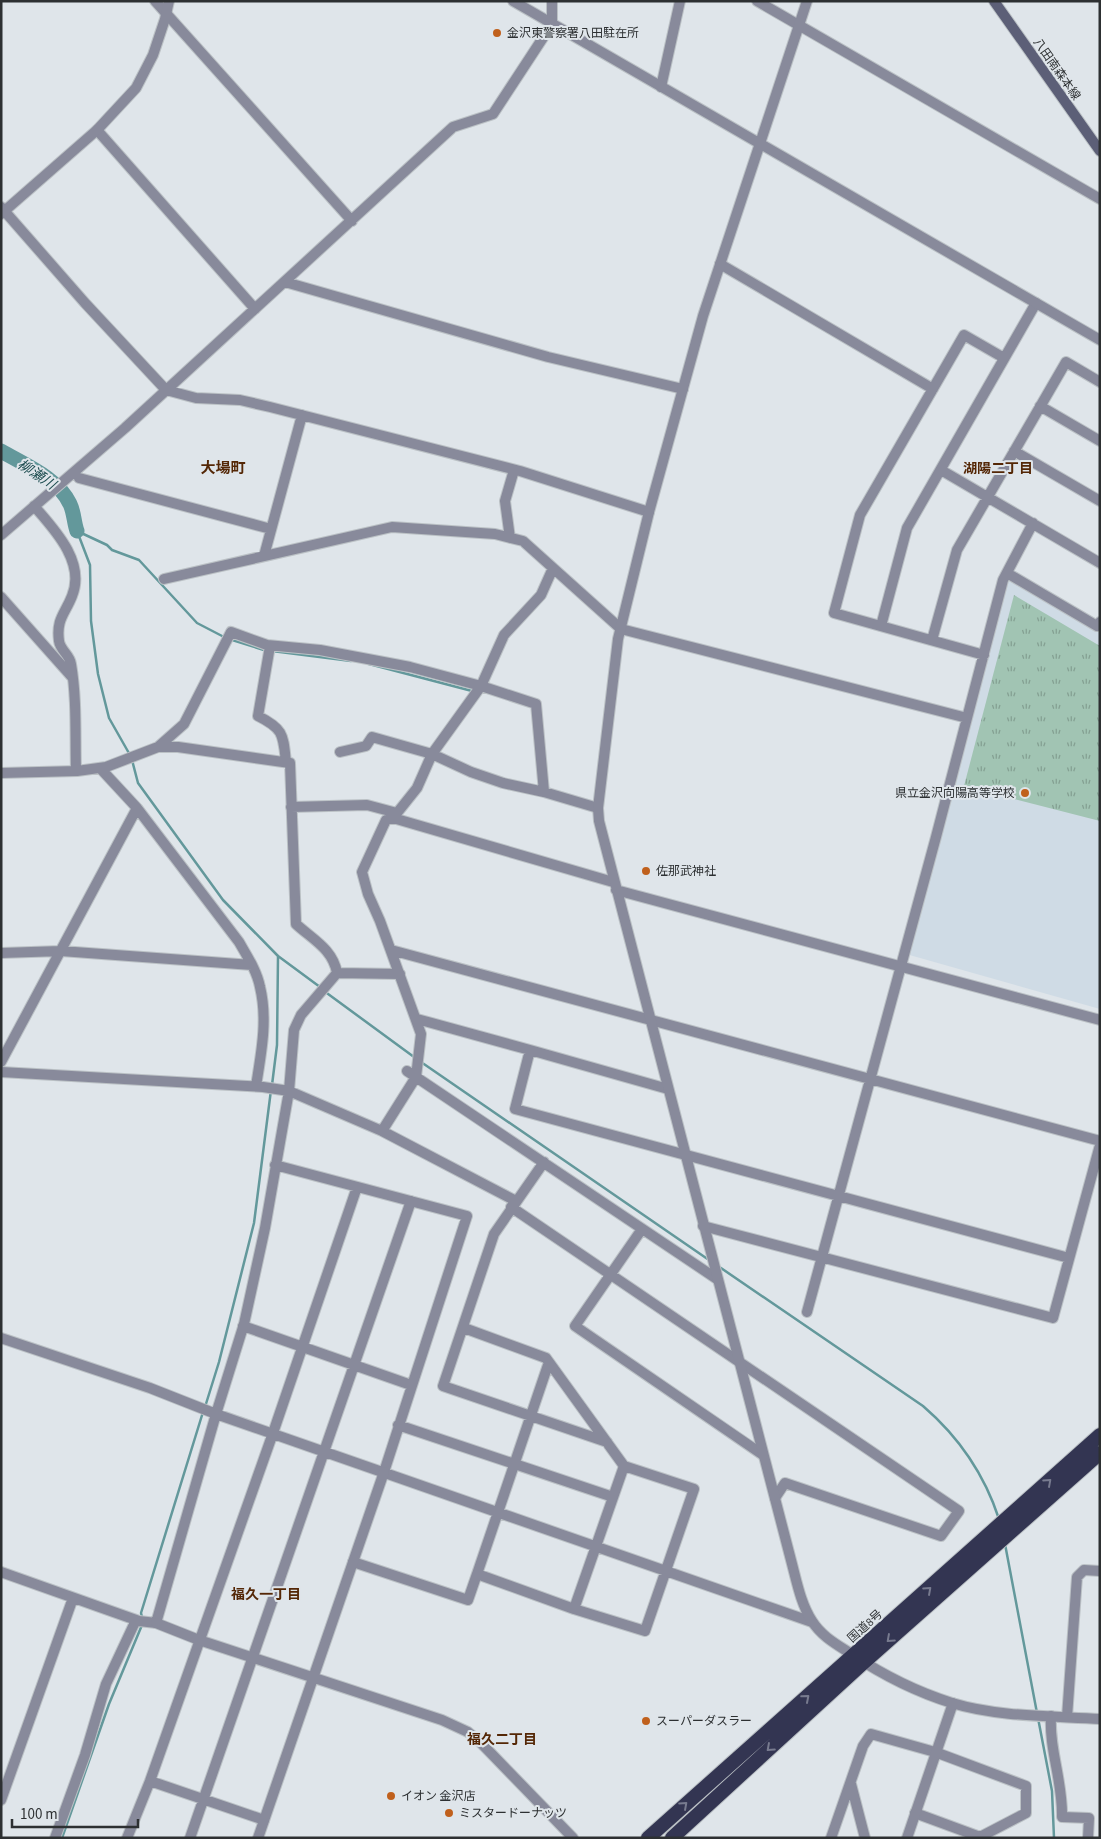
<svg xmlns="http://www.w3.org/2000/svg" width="1101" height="1839" font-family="'Source Sans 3','Noto Sans JP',sans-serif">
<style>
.built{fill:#cfdbe5}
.park{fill:url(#park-tufts)}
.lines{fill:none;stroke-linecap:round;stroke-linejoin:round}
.stream{stroke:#63989b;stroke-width:2.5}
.river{stroke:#63989b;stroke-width:15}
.minor-casing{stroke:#bbc1c5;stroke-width:12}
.tertiary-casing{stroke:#bbc1c5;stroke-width:12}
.secondary-casing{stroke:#bbc1c5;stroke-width:12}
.trunk-casing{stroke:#bbc1c5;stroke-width:16}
.minor{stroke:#888a9b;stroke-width:10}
.tertiary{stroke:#888a9b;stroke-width:10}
.secondary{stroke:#5c5f77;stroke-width:10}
.trunk{stroke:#333552;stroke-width:14}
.oneway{stroke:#787b8f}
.poi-dot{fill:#c0601c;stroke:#dfe5ea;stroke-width:2}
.labels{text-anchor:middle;stroke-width:4;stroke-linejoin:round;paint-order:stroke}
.poi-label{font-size:12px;fill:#2d3032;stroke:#dfe5ea;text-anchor:start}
.street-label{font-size:12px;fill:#2d3032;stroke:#dfe5ea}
.neighbourhood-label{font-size:14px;font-weight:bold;fill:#542706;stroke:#dfe5ea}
.water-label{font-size:14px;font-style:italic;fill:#1b4b4e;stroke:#dfe5ea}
.quarter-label{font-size:15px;font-weight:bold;fill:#542706;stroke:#dfe5ea}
</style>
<defs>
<pattern id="park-tufts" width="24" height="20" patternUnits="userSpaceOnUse" patternTransform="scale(1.25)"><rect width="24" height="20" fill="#a1c4b3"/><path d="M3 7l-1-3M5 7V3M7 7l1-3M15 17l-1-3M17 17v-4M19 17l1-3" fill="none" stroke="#84a092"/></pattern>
</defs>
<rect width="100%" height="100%" fill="#dfe5ea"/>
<path class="built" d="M1011 580 1100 632V1009L906 954 1007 583Z"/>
<path class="park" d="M1014 595 1100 646V821L964 786Z"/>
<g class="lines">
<path class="stream" d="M77 531 90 565 91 621 98 674 109 718 130 755
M77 531 107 545 112 550 139 560 197 623 224 637
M229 639 267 651
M272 651 351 661
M369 664 472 691
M132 760 138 783 223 900 278 956 320 987
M324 991 414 1057
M421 1062 709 1260
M272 1085 277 1045 278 956
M718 1266 923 1406C959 1437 984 1473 999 1519
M205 1407 219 1362 254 1223 271 1090
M1005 1544 1037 1713
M142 1617 141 1613 203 1412
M1038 1718 1052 1791 1054 1838
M62 1838 109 1704 142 1625"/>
<path class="river" d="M1 451C25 465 58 478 70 504 74 512 74 523 77 531"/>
<g class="minor-casing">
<path id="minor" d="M155 1 352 221
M757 1 1100 199
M661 87 680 1
M97 130 255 309
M1 207 85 303 166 390 196 398 240 400 270 407 520 471 649 512
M720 264 933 389
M285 282 548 357 683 389
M1040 406 1100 441
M1014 451 1100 501
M941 470 1100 563
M79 478 271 529
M34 506C54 529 86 562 72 596 65 614 56 619 59 641 60 650 70 655 71 664 77 699 75 735 76 771
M1 535 125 428 453 127 493 114 552 24V1
M510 538 505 501 514 470
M264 556 302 415
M1007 573 1097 626 1100 622
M164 579 392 527 495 534 523 541 621 629 967 718
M1 597 72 677
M881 626 907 528 1036 303
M932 640 957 550 1066 362 1100 382
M270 646 258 716C284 729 283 735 286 762
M984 655 834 613 860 515 964 335 1004 358
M158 747H178L290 763 296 924C312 939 333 949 337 973L301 1015 294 1030 289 1091 265 1228 244 1324 216 1414 812 1622
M340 752 366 746 372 737 432 754 471 772 503 783 544 792
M100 768 137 808 239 942C247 956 257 971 260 987 268 1020 261 1054 256 1086
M1 773 77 771 106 767 158 747 184 724 231 632 267 645 320 650 410 667 481 686 536 704 544 792 598 808
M291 807 367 805 397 813
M393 818 613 882
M391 950 1100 1141
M1 953 61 951 252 965
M337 973 400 974
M417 1019 530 1050
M1 1062 137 808
M407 1071 717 1279
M1 1072 263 1087 289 1091 382 1131 516 1201
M668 1089 530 1050 515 1109 1069 1258
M382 1131 416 1077 421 1034 380 921 368 894 362 872 386 820 393 818 417 788 432 754 481 686 504 635 541 595 553 568
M544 1162 494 1234 443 1386 607 1442
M275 1165 467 1216 384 1472
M511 1207 959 1511 941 1536 785 1483 775 1498
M703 1226 1053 1318 1100 1145
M642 1229 575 1326 763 1455
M807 1312 936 837 1003 580 1033 523
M243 1326 411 1385
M1 1338 150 1388 216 1414 156 1623 139 1621 1 1572
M398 1425 613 1497
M353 1562 468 1600 477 1574 574 1609 624 1466 546 1358 464 1328
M477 1574 549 1362
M574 1609 645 1631 694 1489 624 1466
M1051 1716C1049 1750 1063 1782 1062 1817L1089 1818 1088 1838
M1067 1717 1077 1577 1084 1570 1100 1571
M150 1781 264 1820
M851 1784 865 1838
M1 1800 73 1598
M55 1838 85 1755 106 1684 136 1620
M127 1838 150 1781 273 1433 357 1187
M190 1838 411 1201
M831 1838 863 1746 871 1734 935 1752 1026 1786V1813L980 1837 915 1813"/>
</g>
<g class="tertiary-casing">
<path id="tertiary" d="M513 1 1100 340
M807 1 703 316 649 512 618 639 598 808 599 821 792 1564C797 1583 801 1604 812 1621 822 1637 838 1645 853 1655 883 1675 917 1692 952 1703 998 1717 1052 1716 1100 1719
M1 214 97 130 136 88 153 55 165 19 169 1
M616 890 1100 1020
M156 1623 199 1640 442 1720 468 1732 482 1744 573 1838
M258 1838 384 1472
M907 1838 953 1703"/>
</g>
<g class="secondary-casing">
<path id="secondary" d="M994 1 1100 151"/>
</g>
<g class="trunk-casing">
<path id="trunk" d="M648 1838 1100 1435
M672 1838 863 1663 1100 1453"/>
</g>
<use href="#minor" class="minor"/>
<use href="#tertiary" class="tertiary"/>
<use href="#secondary" class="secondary"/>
<use href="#trunk" class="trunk"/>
</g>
<defs><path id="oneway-chevron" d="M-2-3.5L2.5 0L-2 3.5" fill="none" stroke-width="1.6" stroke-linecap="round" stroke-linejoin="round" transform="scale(1.25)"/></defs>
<g class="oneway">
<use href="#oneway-chevron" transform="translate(1048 1482) rotate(-42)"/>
<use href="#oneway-chevron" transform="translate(928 1590) rotate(-42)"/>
<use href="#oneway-chevron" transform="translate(890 1639) rotate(138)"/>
<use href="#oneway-chevron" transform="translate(806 1698) rotate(-41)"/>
<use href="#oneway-chevron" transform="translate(770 1748) rotate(138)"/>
<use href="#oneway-chevron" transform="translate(684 1805) rotate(-42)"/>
</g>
<g class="poi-dot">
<circle cx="497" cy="33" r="5"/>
<circle cx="1025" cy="793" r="5"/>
<circle cx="646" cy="871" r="5"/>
<circle cx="646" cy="1721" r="5"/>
<circle cx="391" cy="1796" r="5"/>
<circle cx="449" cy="1813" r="5"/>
</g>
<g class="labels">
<g class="poi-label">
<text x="507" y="37">金沢東警察署八田駐在所</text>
<text x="1015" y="797" text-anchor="end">県立金沢向陽高等学校</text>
<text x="656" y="875">佐那武神社</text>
<text x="656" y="1725">スーパーダスラー</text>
<text x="401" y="1800">イオン 金沢店</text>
<text x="459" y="1817">ミスタードーナッツ</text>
</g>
<g class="street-label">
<text transform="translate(1057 69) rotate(55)" y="4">八田南森本線</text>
<text transform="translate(865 1626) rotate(-42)" y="4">国道8号</text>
</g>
<g class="neighbourhood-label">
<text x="998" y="473">湖陽二丁目</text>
<text x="266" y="1599">福久一丁目</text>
<text x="502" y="1744">福久二丁目</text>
</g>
<g class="water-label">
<text transform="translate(37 474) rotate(34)" y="5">柳瀬川</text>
</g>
<g class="quarter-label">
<text x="223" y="473">大場町</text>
</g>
</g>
<rect width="1101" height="1839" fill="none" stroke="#2d3032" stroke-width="5"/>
<path d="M12 1819v8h126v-8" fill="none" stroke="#2d3032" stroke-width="2.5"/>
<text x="20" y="1819" font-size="15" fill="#2d3032" stroke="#dfe5ea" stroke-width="4" paint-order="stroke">100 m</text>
</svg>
